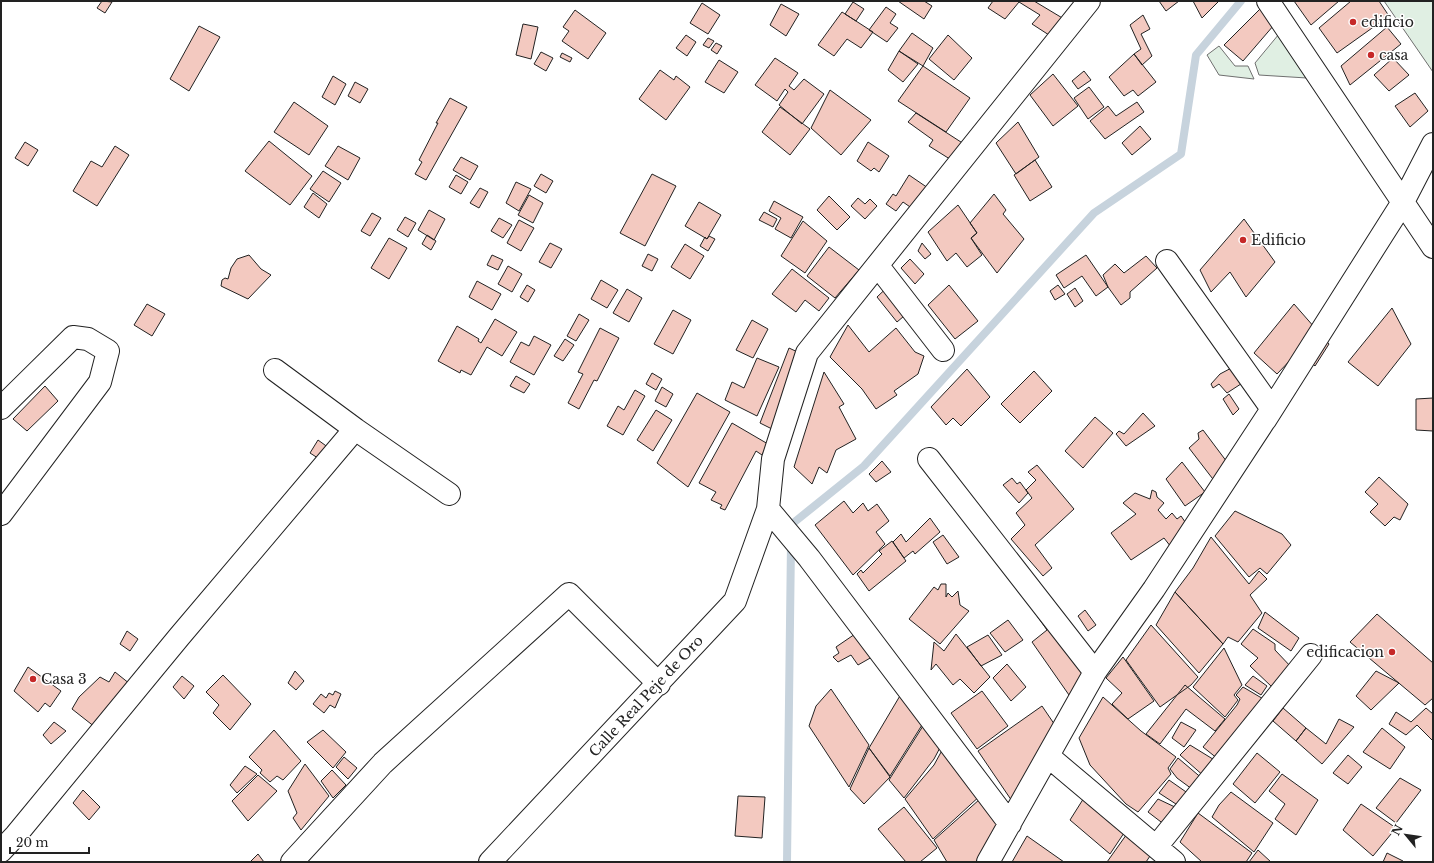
<svg xmlns="http://www.w3.org/2000/svg" width="1434" height="863" font-family="'Libre Baskerville',serif">
<style>
.green{fill:#e0efe3;stroke:#6f6f6f}
.lines{fill:none;stroke-linecap:round;stroke-linejoin:round}
.stream{stroke:#c7d3dd;stroke-width:8}
.building{fill:#f3c9c0;stroke:#222}
.street-casing{stroke:#222;stroke-width:24}
.secondary-casing{stroke:#222;stroke-width:24}
.street{stroke:#fff;stroke-width:22}
.secondary{stroke:#fff;stroke-width:22}
.poi-dot{fill:#c62828;stroke:#fff;stroke-width:1.5}
.labels{text-anchor:middle;stroke-width:3;stroke-linejoin:round;paint-order:stroke}
.poi-label{font-size:14px;fill:#222;stroke:#fff;text-anchor:start}
.street-label{font-size:14px;fill:#222;stroke:#fff}
</style>
<rect width="100%" height="100%" fill="#fff"/>
<path class="green" d="M1384 1H1433V72Z
M1279 34 1307 78 1259 75 1255 63Z
M1219 46 1235 66H1248L1254 79 1219 75 1207 55Z"/>
<g class="lines">
<path class="stream" d="M791 531 792 524 864 466 1094 213 1181 154 1196 55 1241 1
M787 862 791 543"/>
</g>
<path class="building" d="M102 1 112 2 105 13 97 8Z
M898 1H924L932 6 924 19Z
M993 1H1034L1064 19 1049 35 1032 24 1040 15 1019 2 1005 19 988 8Z
M1159 1H1179L1166 11Z
M1193 1H1219L1202 18Z
M1268 1 1280 18 1243 61 1224 45Z
M1294 1H1339L1311 25Z
M1351 1H1379L1389 16 1337 53 1319 28Z
M853 2 864 9 856 21 845 14Z
M702 3 720 15 708 34 690 23Z
M781 4 799 14 786 36 770 25Z
M886 7 896 14 890 23 898 28 887 42 869 30Z
M575 10 606 33 588 59 562 41 569 31 563 27Z
M842 12 873 32 861 48 847 39 834 56 818 45Z
M1143 15 1150 29 1141 34 1152 56 1142 65 1134 54 1141 49 1130 25Z
M523 24 538 27 531 59 516 55Z
M199 26 220 37 189 91 170 79Z
M1387 27 1401 44 1350 85 1341 66Z
M912 33 933 48 923 66 899 51Z
M686 35 696 42 687 56 676 48Z
M948 35 972 58 954 80 929 59Z
M708 38 714 41 709 48 703 45Z
M716 43 722 46 717 54 711 50Z
M899 51 918 64 903 82 888 70Z
M541 52 553 58 546 71 534 64Z
M562 53 572 58 570 62 560 57Z
M1134 54 1156 82 1138 96 1133 90 1124 96 1109 77Z
M775 58 798 73 789 86 794 90 804 79 824 94 802 124 779 105 788 92 785 89 777 101 755 85Z
M1393 58 1409 75 1389 91 1374 75Z
M719 60 738 72 724 93 705 82Z
M923 66 970 98 946 132 898 101Z
M660 70 674 80 676 76 690 87 666 120 639 99Z
M1084 71 1091 80 1078 89 1072 81Z
M1053 74 1078 106 1053 126 1030 95Z
M333 76 346 84 335 105 322 97Z
M355 82 368 89 360 103 348 96Z
M1089 87 1104 107 1088 119 1074 98Z
M830 90 871 120 841 155 811 128Z
M1415 93 1428 111 1410 127 1395 106Z
M450 98 467 107 426 180 415 174 422 162 419 160 438 123H436Z
M294 102 328 126 309 155 274 132Z
M1137 102 1144 112 1105 139 1090 121 1108 106 1116 116Z
M780 107 810 129 790 155 762 132Z
M916 113 964 144 953 161 929 146 933 140 908 122Z
M1018 122 1039 157 1016 174 996 143Z
M1140 126 1151 139 1132 155 1122 143Z
M269 141 312 176 290 205 245 171Z
M25 142 38 150 28 166 15 158Z
M868 142 889 156 879 172 874 168 871 171 857 161Z
M115 146 129 155 97 206 73 191 91 161 102 167Z
M338 146 360 158 348 180 325 166Z
M461 157 478 166 470 180 453 170Z
M1035 160 1052 187 1030 201 1014 175Z
M323 171 341 183 329 202 310 189Z
M541 174 553 181 546 193 534 186Z
M652 174 676 186 645 246 620 233Z
M456 175 468 182 461 194 449 187Z
M909 175 928 188 913 209 903 202 896 211 886 204 893 194 896 196Z
M516 182 531 189 519 211 506 203Z
M480 188 488 192 479 208 470 203Z
M313 193 327 204 319 218 304 207Z
M994 194 1006 210 1003 214 1024 239 997 273 971 238 977 233 970 223Z
M529 195 543 203 533 223 518 215Z
M829 196 850 217 837 230 817 210Z
M858 198 865 204 870 199 877 206 865 219 851 206Z
M774 201 803 217 791 238 775 229 781 218 769 211Z
M699 202 721 215 707 239 685 226Z
M958 205 977 233 971 238 982 255 967 267 956 253 947 261 928 232Z
M429 210 445 219 434 240 418 230Z
M764 212 777 219 773 227 759 220Z
M372 213 381 218 370 236 361 231Z
M405 217 416 223 408 237 397 230Z
M499 218 512 225 503 238 491 231Z
M1244 219 1275 262 1246 297 1230 272 1211 292 1200 270Z
M519 220 534 228 521 251 507 243Z
M803 221 827 241 805 273 781 256Z
M427 235 436 241 431 250 422 244Z
M709 236 715 239 708 251 700 246 705 237 707 239Z
M389 238 407 248 389 279 371 268Z
M550 243 562 249 551 268 539 262Z
M922 243 931 254 925 259 918 251Z
M685 244 704 256 690 279 671 267Z
M829 247 859 270 835 298 807 276Z
M648 254 658 259 652 271 642 266Z
M249 255 261 269 271 275 248 299 221 286 222 280 225 278 228 279 231 268 237 259Z
M492 255 503 260 498 270 487 265Z
M1086 255 1108 287 1096 296 1082 276 1064 288 1056 275Z
M1146 256 1157 268 1130 292V298L1121 305 1108 287 1103 275 1115 264 1124 273Z
M910 259 924 274 915 284 901 268Z
M508 266 522 274 512 292 498 284Z
M792 269 829 298 819 311 805 300 796 312 772 294Z
M601 280 618 290 607 308 591 299Z
M895 280 917 305 897 322 877 297Z
M477 281 501 294 492 310 469 297Z
M527 285 535 290 528 302 520 297Z
M949 285 978 321 955 339 928 305Z
M1058 285 1065 294 1055 300 1050 291Z
M1075 288 1083 301 1075 307 1067 294Z
M627 289 642 298 629 322 613 313Z
M147 304 165 314 152 336 134 325Z
M1294 304 1329 344 1315 366 1299 351 1277 374 1254 353Z
M1392 308 1411 344 1378 386 1348 362Z
M673 310 691 320 673 354 654 344Z
M579 314 589 320 576 341 567 336Z
M495 319 517 332 502 356 487 347 471 375 461 370 460 373 438 361 457 326 479 339 478 341 481 343Z
M752 320 768 329 753 358 736 350Z
M848 325 869 352 896 328 915 352 924 356 918 374 894 391 897 395 876 409 862 389 830 357Z
M600 328 619 338 597 381 594 380 579 409 568 403 583 374 578 372Z
M534 336 551 345 534 375 510 362 521 342 529 346Z
M565 339 574 345 563 361 554 356Z
M789 348 804 355 778 432 760 423Z
M757 358 779 367 757 416 725 400 732 382 744 388Z
M1237 365 1247 380 1227 393 1219 384 1213 388 1211 384 1220 374Z
M967 369 990 397 961 426 953 418 946 425 931 407Z
M1034 371 1052 391 1020 423 1001 404Z
M824 372 844 404 839 407 856 439 836 450 827 473 819 467 812 484 794 467Z
M652 373 662 379 656 390 646 384Z
M516 376 530 384 524 393 510 386Z
M45 386 58 401 27 431 13 419Z
M662 387 673 394 666 407 655 401Z
M635 390 645 396 623 435 607 426 618 406 624 410Z
M697 393 730 412 688 487 657 463Z
M1229 394 1239 409 1233 415 1223 399Z
M1433 398V431L1416 430V399Z
M656 410 672 420 653 451 637 440Z
M1143 413 1155 426 1126 446 1116 434 1119 431 1124 434Z
M1095 417 1113 433 1083 468 1065 451Z
M732 423 768 444 762 455 756 451 725 510 720 508 722 505 711 500 716 492 699 483Z
M1203 430 1233 470 1219 487 1189 448 1199 439 1198 433Z
M318 440 329 448 321 460 310 453Z
M882 461 891 472 876 482 869 474Z
M1182 462 1205 492 1185 506 1166 479Z
M1037 465 1074 509 1035 545 1052 568 1043 576 1011 539 1025 525 1016 513 1032 498 1026 490 1036 480 1028 472Z
M1379 477 1408 504 1400 520 1394 517 1385 526 1370 512 1378 504 1365 492Z
M1012 478 1017 484 1020 482 1028 493 1019 503 1003 485Z
M1152 490 1156 492 1157 497 1164 503 1158 510 1166 519 1172 513 1177 519 1181 516 1192 532 1171 547 1164 538 1131 560 1111 533 1136 514 1123 503 1135 493 1150 499Z
M844 501 853 513 863 503 868 511 877 504 889 521 876 532 885 544 853 575 815 525Z
M1235 511 1282 534 1291 545 1267 574 1260 568 1249 577 1215 536Z
M930 518 940 532 915 554 913 551 904 558 893 542 901 534 906 542Z
M943 535 959 557 947 564 933 542Z
M1211 537 1249 584 1259 571 1267 579 1250 595 1262 613 1238 642 1228 637 1223 644 1175 592 1193 568Z
M892 541 906 561 869 591 857 574 861 570 863 573 882 554 879 551Z
M941 584H946V597L948 593 952 597 958 591 960 605 969 611 940 644 909 619 934 587 938 590Z
M1175 592 1223 644 1199 673 1156 625Z
M1085 610 1096 625 1088 631 1078 616Z
M1265 612 1299 638 1291 651 1258 628Z
M1035 613 1090 675 1069 695 1032 642 1047 630Z
M1377 614 1433 663V698L1425 705 1350 642Z
M1008 620 1023 640 1005 652 990 633Z
M1151 625 1198 677 1191 685 1160 707 1126 660Z
M1253 629 1275 644V650L1293 669 1272 687 1250 666 1258 658 1241 644Z
M127 631 138 639 130 651 120 644Z
M858 632 872 657 858 665 851 655 838 662 833 657 839 653 836 647Z
M956 634 990 677 974 693 960 679 953 685 936 664 931 670 934 642 944 651Z
M988 635 1002 655 981 666 967 647Z
M1224 648 1242 685 1234 695 1238 700 1225 717 1193 687Z
M1123 657 1154 701 1128 719 1112 704 1122 693 1106 678Z
M1007 664 1026 687 1011 701 993 678Z
M28 667 61 691 50 707 45 703 38 712 14 691Z
M295 671 304 681 296 690 288 683Z
M1376 671 1399 683 1371 710 1356 696Z
M115 672 135 688 100 731 72 709 79 697 100 677 109 682Z
M223 675 251 704 230 730 213 713 219 705 206 692Z
M182 676 194 686 184 699 173 687Z
M1253 676 1267 686 1261 695 1245 685Z
M1185 685 1225 719 1215 731 1186 709 1160 744 1146 734Z
M1243 687 1265 700 1218 759 1203 747 1237 705 1240 699 1236 695Z
M831 689 869 745 849 787 809 726 816 706Z
M904 689 927 717 890 776 869 748Z
M335 691 341 694 335 708 330 705 324 713 313 704 321 694 326 698 329 693 333 695Z
M982 691 1008 726 977 749 951 713Z
M1103 697 1141 731 1176 757 1168 768 1171 774 1138 812 1126 804 1090 765 1079 738Z
M1042 706 1059 731 1014 804 978 751Z
M1283 708 1306 728 1296 741 1273 721Z
M1426 708 1433 714V741L1417 725 1406 735 1389 724 1396 712 1411 722Z
M928 718 944 740 934 759 904 798 889 780Z
M1339 719 1354 727 1322 764 1296 741 1306 728 1326 744Z
M54 722 66 731 51 744 43 735Z
M1181 722 1196 730 1184 747 1172 738Z
M1382 728 1405 747 1390 769 1363 752Z
M274 730 301 761 283 780 277 776 270 782 260 773 262 770 249 757Z
M323 730 346 752 333 768 307 742Z
M946 743 982 794 933 839 905 799 934 765Z
M1190 745 1216 761 1205 777 1180 755Z
M869 748 890 777 864 804 850 789Z
M1257 753 1280 772 1255 803 1233 784Z
M1348 755 1362 767 1348 784 1333 773Z
M344 757 357 768 348 779 336 767Z
M1178 758 1204 780 1196 792 1177 778 1170 769Z
M305 764 329 796 301 830 293 818 297 813 288 791Z
M245 766 257 774 237 793 230 785Z
M332 770 346 785 333 798 321 781Z
M1282 774 1318 800 1296 835 1275 819 1285 804 1269 791Z
M258 775 277 791 248 821 232 801Z
M1400 778 1421 790 1396 823 1376 808Z
M1169 780 1189 794 1179 806 1159 793Z
M83 790 100 807 89 820 73 803Z
M1231 792 1273 823 1254 852 1212 817 1219 805Z
M1087 793 1128 827 1110 854 1070 820Z
M738 796 765 797 762 838 735 836Z
M980 799 998 825 976 862H947L934 840Z
M1158 799 1177 808 1165 825 1148 812Z
M1361 804 1396 828 1373 856 1343 830Z
M904 807 937 848 920 862H906L878 829Z
M1198 813 1252 853 1246 862H1202L1180 842Z
M1129 831 1154 850 1146 862H1107Z
M1027 836 1064 862H1012Z
M1258 850 1271 862H1249Z
M1387 853 1403 861V862H1383Z
M258 854 264 862H250Z"/>
<g class="lines">
<g class="street-casing">
<path id="street" d="M1268 1 1433 247
M878 266 943 350
M1265 420 1403 202 1433 144
M355 429 449 494
M929 459 1095 672
M768 509 809 558 1010 824
M1048 756 1174 862
M1156 847 1311 655
M1 851 16 835 179 637 355 429 275 370
M292 862 383 763 569 594 659 684
M490 862 735 601 768 509 773 459 807 353 1089 1
M988 862 1095 672 1154 589 1272 409 1167 261"/>
</g>
<g class="secondary-casing">
<path id="secondary" d="M1 408 73 337 88 339 108 351 100 382 1 514"/>
</g>
<use href="#street" class="street"/>
<use href="#secondary" class="secondary"/>
</g>
<g class="poi-dot">
<circle cx="1353" cy="22" r="4"/>
<circle cx="1371" cy="55" r="4"/>
<circle cx="1243" cy="240" r="4"/>
<circle cx="1392" cy="652" r="4"/>
<circle cx="33" cy="679" r="4"/>
</g>
<g class="labels">
<g class="poi-label">
<text x="1361" y="27">edificio</text>
<text x="1379" y="60">casa</text>
<text x="1251" y="245">Edificio</text>
<text x="1384" y="657" text-anchor="end">edificacion</text>
<text x="41" y="684">Casa 3</text>
</g>
<g class="street-label">
<text transform="translate(646 696) rotate(-47)" y="5">Calle Real Peje de Oro</text>
</g>
</g>
<rect width="1434" height="863" fill="none" stroke="#222222" stroke-width="4"/>
<g transform="translate(1406 835) rotate(299)" stroke="#ffffff" stroke-width="3" paint-order="stroke">
<path d="M0-3L7 15L0 10L-7 15Z" fill="#222222"/>
<text y="-6" font-size="11" font-weight="bold" text-anchor="middle" fill="#222222">N</text>
</g>
<path d="M10 847v6h79v-6" fill="none" stroke="#222222" stroke-width="2"/>
<text x="16" y="847" font-size="12" fill="#222222" stroke="#ffffff" stroke-width="3" paint-order="stroke">20 m</text>
</svg>
